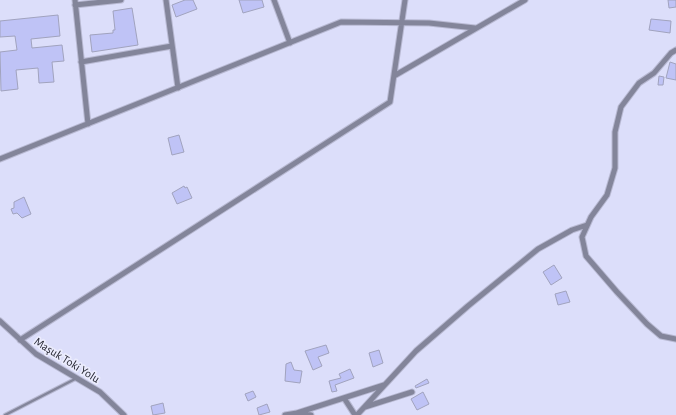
<svg xmlns="http://www.w3.org/2000/svg" width="676" height="415" font-family="'Alegreya Sans',sans-serif">
<style>
.building{fill:#bfc3f6;stroke:#a1a3be}
.lines{fill:none;stroke-linecap:round;stroke-linejoin:round}
.lane-casing{stroke:#b8b9d2;stroke-width:4.5}
.street-casing{stroke:#b8b9d2;stroke-width:7}
.lane{stroke:#83859a;stroke-width:2.5}
.street{stroke:#83859a;stroke-width:5}
.labels{text-anchor:middle;stroke-width:3.5;stroke-linejoin:round;paint-order:stroke}
.street-label{font-size:12px;fill:#262732;stroke:#ebecfd}
</style>
<rect width="100%" height="100%" fill="#dcdefa"/>
<path class="building" d="M185 0H193L197 9 176 17 172 5Z
M239 0H262L264 7 243 13Z
M668 0H676V7L669 8Z
M132 8 138 45 92 52 90 35 113 33V30H115L113 11Z
M58 15 60 36 31 39 32 48 62 45 64 61 52 62 54 82 39 83 38 68 16 70 18 89 1 91 0 52 17 50 15 36 0 37V21Z
M651 19 671 21 670 33 649 30Z
M670 62 676 64V80L666 78Z
M659 76 664 77 663 85H658Z
M179 135 184 152 172 155 168 138Z
M184 186 185 188 187 187 192 198 177 204 172 193Z
M24 197 31 214 22 218 17 213 13 214 11 209 14 208V202Z
M554 265 562 278 551 285 543 272Z
M566 291 570 302 558 305 555 294Z
M326 345 329 353 318 357 322 366 313 370 305 351Z
M379 350 383 363 373 367 369 353Z
M291 362 294 370 302 371 300 383 285 381 286 364Z
M350 369 354 378 335 385 337 391 332 392 329 381 341 378 339 374Z
M427 379 429 383 416 388 415 386Z
M253 391 256 397 248 401 245 394Z
M423 392 429 404 417 410 411 399Z
M163 403 165 413 153 415 151 406Z
M267 404 270 412 259 415 257 408Z"/>
<g class="lines">
<g class="lane-casing">
<path id="lane" d="M5 415 75 379"/>
</g>
<g class="street-casing">
<path id="street" d="M75 0 88 124
M166 0 178 88
M274 0 290 43
M75 5 121 0
M676 50 671 53 654 73 639 83 621 107 615 132V168L607 195 591 217 582 237 586 256 617 292 647 324 661 336 676 339
M81 62 172 46
M394 76 525 0
M0 159 341 22 429 23 475 28
M0 321 36 354 100 392 124 415
M20 340 390 102 405 0
M344 398 355 415
M365 407 412 392
M297 413 384 385
M285 415 297 413 311 415
M357 415 416 351 468 306 538 249 572 230 587 225"/>
</g>
<use href="#lane" class="lane"/>
<use href="#street" class="street"/>
</g>
<g class="labels">
<g class="street-label">
<text transform="translate(67 360) rotate(32)" y="4">Maşuk Toki Yolu</text>
</g>
</g>
</svg>
